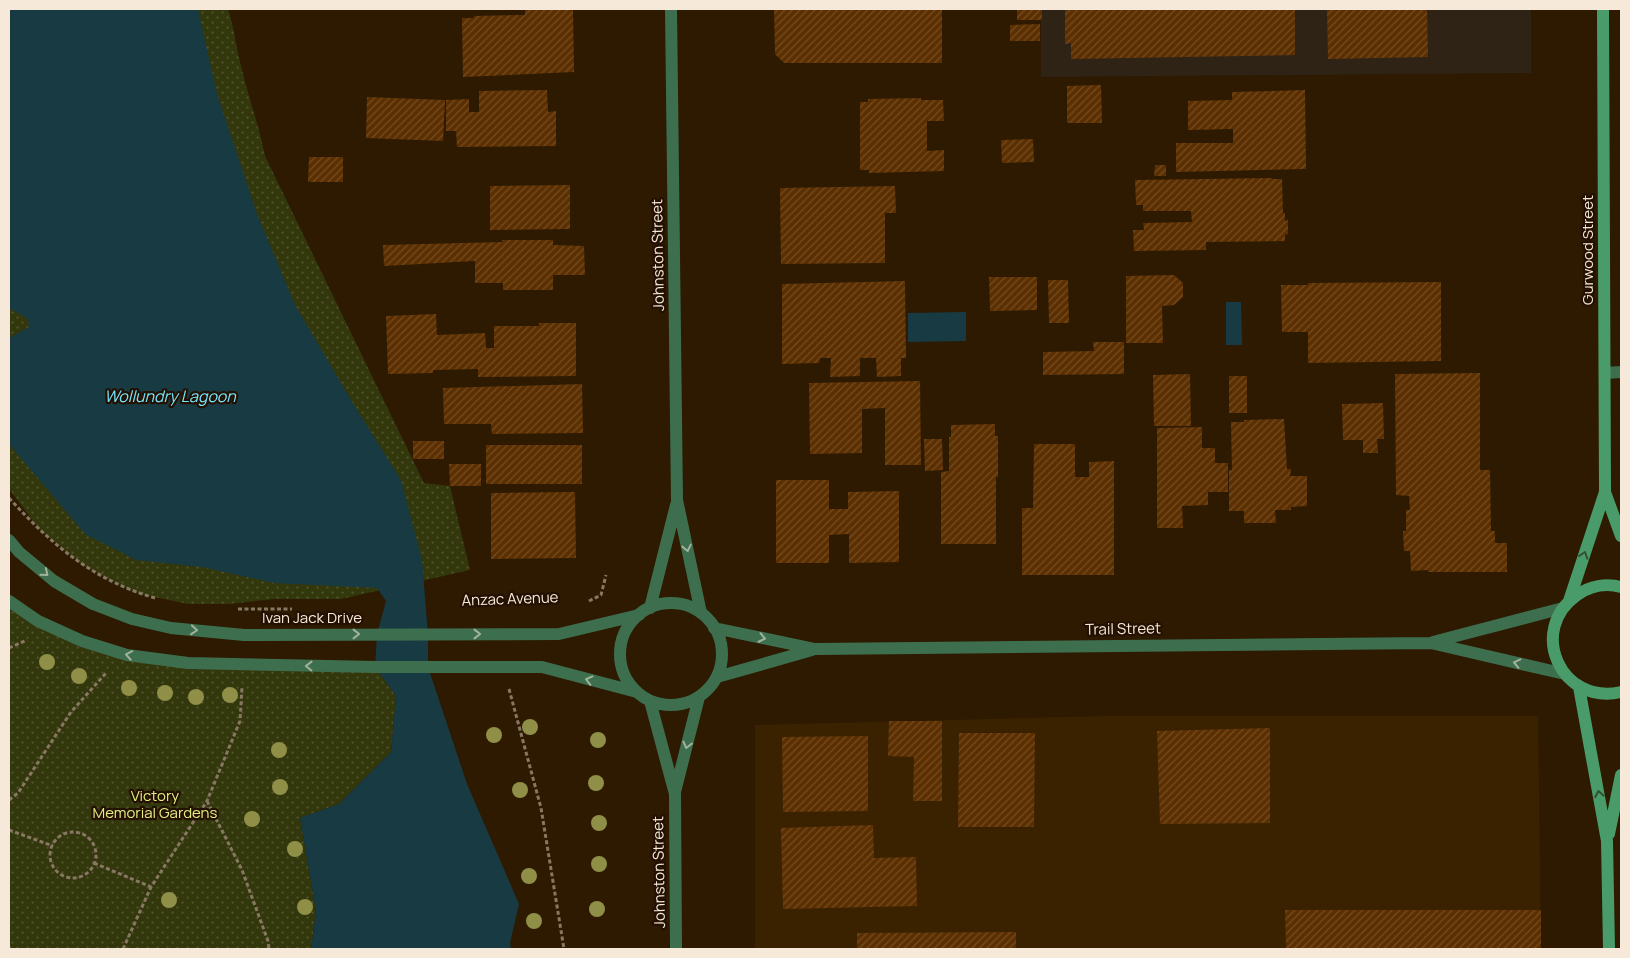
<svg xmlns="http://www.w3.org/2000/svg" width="1630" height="958" font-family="Manrope,sans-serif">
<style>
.built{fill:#3a2200}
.education{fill:#2f2315}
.grass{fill:url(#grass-dots)}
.water{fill:#183b43}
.building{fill:url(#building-hatch)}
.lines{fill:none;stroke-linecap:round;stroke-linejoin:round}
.path{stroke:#887863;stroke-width:3;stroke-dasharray:4 2.5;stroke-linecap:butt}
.minor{stroke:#3d6f4f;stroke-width:12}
.tertiary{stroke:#3d6f4f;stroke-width:12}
.secondary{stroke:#499c6a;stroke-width:12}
.tree{fill:#908f47}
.oneway{stroke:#a3b29b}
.oneway2{stroke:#344f30}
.labels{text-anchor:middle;stroke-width:4.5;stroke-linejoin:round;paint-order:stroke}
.street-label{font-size:15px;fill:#f6e9da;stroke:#231000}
.park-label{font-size:15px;fill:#e1ee80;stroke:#231000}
.water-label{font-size:16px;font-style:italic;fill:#75e6fe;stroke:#231000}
</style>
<defs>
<pattern id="grass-dots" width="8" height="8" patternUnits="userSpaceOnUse" patternTransform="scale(1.25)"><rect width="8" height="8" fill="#33370c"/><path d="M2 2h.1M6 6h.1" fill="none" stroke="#51542f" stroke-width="1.8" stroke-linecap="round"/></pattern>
<pattern id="building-hatch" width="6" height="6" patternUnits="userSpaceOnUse" patternTransform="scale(1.25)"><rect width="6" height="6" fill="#5c2f00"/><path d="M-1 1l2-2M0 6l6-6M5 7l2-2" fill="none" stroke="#744d25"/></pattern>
</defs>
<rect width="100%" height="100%" fill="#2d1a01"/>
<path class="built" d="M1102 716H1538L1541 949H755V725Z"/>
<path class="education" d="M1041 9H1531V73L1041 77Z"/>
<path class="grass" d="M9 9H228C234 27 236 46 241 66 248 96 259 125 265 156L424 483 450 486 470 570 341 599H274L229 604H188L135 593 82 565 39 529 9 489Z
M9 601 127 655 375 667 396 696 391 752 339 804 300 818 316 911 311 949H9Z"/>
<path class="water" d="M9 9H198L217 94 257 214 295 305 354 405 401 480 422 560 428 635V667L467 784 519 904 510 943 511 949H311L316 911 300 818 339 804 391 752 396 696 375 667 377 634 386 601 377 588 274 583 202 567 136 560 85 534 9 444V338L29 327 28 319 9 308Z
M1226 302H1241L1242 345H1226Z
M966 312V341L908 342V313Z"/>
<path class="building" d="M525 9H573L574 72 463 77 462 18H474V16L525 15Z
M774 9H942V63H784L775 54Z
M1017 9H1042V20H1017Z
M1065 9H1295V55L1071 59V43L1065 44Z
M1327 9H1427L1428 57 1328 59Z
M1040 24V41H1010V25Z
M1101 85 1102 123H1067V86Z
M547 90 548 112 556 111V146L457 147 456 131H446V100L469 99V112H479V91Z
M1305 90 1306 169 1176 172V143H1233V129L1188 130V101L1232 100V92Z
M367 97 445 100 443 141 366 138Z
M921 98V100H943L944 121H927V151L944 150V171L869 173V170H860V102H868V99Z
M1033 139 1034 162 1002 163 1001 140Z
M309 157H343V182H308Z
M1155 165H1166V176H1154Z
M1272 178V179H1282L1283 213H1285V221L1288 220V234L1285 235V241L1206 242V250L1134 251 1133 230H1144L1143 223 1192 222 1191 211H1143V205H1136L1135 180Z
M570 185V229L490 230V186Z
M895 186 896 213H885V263L781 264 780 188Z
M502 240H553V245L584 246 585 275H553V290H503V283H475V261L384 266 383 245 503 242Z
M1174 275 1183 283V297L1174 305 1162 306 1163 343H1126V276Z
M989 277H1037V310L990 311Z
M1048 280H1068L1069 323H1049Z
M905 281 906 358H901V376L877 377 876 358H860V376L830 377 831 358H820L819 363 782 364V284Z
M1441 282V361L1308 363V332H1282L1281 285H1308V283Z
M436 314 437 335 485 333 486 348H494V326H539V323H576V376L478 377V369L433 370V373L388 374 386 316Z
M1093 342H1124V374L1043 375V352L1094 351Z
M1480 373V470H1490L1491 531H1495V543H1507V572H1428V570L1411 571 1410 551H1404L1403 531H1406V510H1410L1409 496 1396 495 1395 374Z
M1190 374 1191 426H1154L1153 375Z
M1229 376H1247V413H1229Z
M920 381 921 465H885V408L862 409V453L810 454 809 383Z
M582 384 583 433 492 434 491 424H444L443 388Z
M1383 403 1384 439H1377L1378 453H1363V440H1343L1342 404Z
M1284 419 1287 469H1291L1290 476H1307V506L1291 507V510H1275L1276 523H1244V511H1229V470H1232L1231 422H1244V420Z
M995 424V436H998V477H996V544H941V472L949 471V437H951V425Z
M1202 427V448H1215V463H1228V492H1208V505L1182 506 1183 528H1157V428Z
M924 439H942L943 470 925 471Z
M413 441H444V459H413Z
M1034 444H1075V477H1089V462L1114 461V575H1022V508H1033Z
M486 445H582V484H486Z
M449 464H481V486H450Z
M776 480H829V509H848V492L899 491V562L849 563V534L829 535V563H776Z
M575 492 576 558 491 559V493Z
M889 721H942V801H913L914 757 888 756Z
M1270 728V823L1160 824 1157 731Z
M959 733H1035L1034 827H958Z
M868 736V811L783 812 782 737Z
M873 825 874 858 916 857 917 906 783 909 781 828Z
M1285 910H1541V949H1286Z
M1016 932V949H857V933Z"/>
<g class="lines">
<path class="path" d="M9 498C52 545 93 580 155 598
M589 601 601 595 606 575
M238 609H292
M9 648 27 640
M509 689 541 808 564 949
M9 800 18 793 71 712 106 673
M207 801 242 870 268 941 269 949
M9 830 53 846
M50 855a23 23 0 1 1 46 0a23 23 0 1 1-46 0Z
M94 863 151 887
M9 946V949
M123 949 151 887 207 801 240 721 242 687"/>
<path class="minor" d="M671 9 677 500 701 613
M1605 373 1621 372
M650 608 676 505"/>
<path class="tertiary" d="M9 540 19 552 54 581 93 604 132 619 171 628 244 635 559 634 639 615
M9 601 38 621 82 641 127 655 188 663 375 667H542L637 692
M620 654a51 51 0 1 1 102 0a51 51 0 1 1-102 0Z
M714 628 815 649 1431 643 1565 674
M1433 642 1563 608
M717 677 812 650
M650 701 675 794 676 949
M675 792 699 697"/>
<path class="secondary" d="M1605 492 1621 536
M1621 587C1606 583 1590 586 1577 595 1527 630 1561 706 1621 692
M1569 601 1605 492 1603 9
M1579 687 1607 841 1609 949
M1609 834 1621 775"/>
</g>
<g class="tree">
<circle cx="47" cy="662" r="8"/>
<circle cx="79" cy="676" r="8"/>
<circle cx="129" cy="688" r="8"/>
<circle cx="165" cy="693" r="8"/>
<circle cx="230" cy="695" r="8"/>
<circle cx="196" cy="697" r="8"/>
<circle cx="530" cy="727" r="8"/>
<circle cx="494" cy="735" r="8"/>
<circle cx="598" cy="740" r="8"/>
<circle cx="279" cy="750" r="8"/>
<circle cx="596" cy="783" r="8"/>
<circle cx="280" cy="787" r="8"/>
<circle cx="520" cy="790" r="8"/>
<circle cx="252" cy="819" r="8"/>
<circle cx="599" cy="823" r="8"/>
<circle cx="295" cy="849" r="8"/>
<circle cx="599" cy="864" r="8"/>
<circle cx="529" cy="876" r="8"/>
<circle cx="169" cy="900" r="8"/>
<circle cx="305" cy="907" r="8"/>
<circle cx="597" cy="909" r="8"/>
<circle cx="534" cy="921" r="8"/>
</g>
<defs><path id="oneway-chevron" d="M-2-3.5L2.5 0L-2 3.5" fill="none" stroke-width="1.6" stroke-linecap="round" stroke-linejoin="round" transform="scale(1.25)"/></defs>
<g class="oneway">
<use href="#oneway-chevron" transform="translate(687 548) rotate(78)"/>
<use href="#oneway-chevron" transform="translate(45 573) rotate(40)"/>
<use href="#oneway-chevron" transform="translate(194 630) rotate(5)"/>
<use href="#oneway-chevron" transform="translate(356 634)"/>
<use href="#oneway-chevron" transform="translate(477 634)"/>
<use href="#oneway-chevron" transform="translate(762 638) rotate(12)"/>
<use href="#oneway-chevron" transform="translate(129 655) rotate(-169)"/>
<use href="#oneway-chevron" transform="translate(1517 663) rotate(-167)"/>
<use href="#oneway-chevron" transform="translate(309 666) rotate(-179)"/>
<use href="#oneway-chevron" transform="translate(589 680) rotate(-166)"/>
<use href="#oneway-chevron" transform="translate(687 745) rotate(104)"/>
</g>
<g class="oneway2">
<use href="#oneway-chevron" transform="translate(1584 555) rotate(-72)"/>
<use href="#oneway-chevron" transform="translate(1599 794) rotate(-100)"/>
</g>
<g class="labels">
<g class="street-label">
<text transform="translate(1588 250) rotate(-90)" y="5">Gurwood Street</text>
<text transform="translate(658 255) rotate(-91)" y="5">Johnston Street</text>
<text transform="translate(510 599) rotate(-2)" y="5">Anzac Avenue</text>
<text x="312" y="623">Ivan Jack Drive</text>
<text transform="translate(1123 629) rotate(-1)" y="5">Trail Street</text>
<text transform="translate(659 872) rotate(-91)" y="5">Johnston Street</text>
</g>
<g class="park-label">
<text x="155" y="801">Victory<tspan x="155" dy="17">Memorial Gardens</tspan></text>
</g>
<g class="water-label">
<text x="170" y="402">Wollundry Lagoon</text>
</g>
</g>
<rect width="1630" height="958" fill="none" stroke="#f6e9da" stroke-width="20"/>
</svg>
